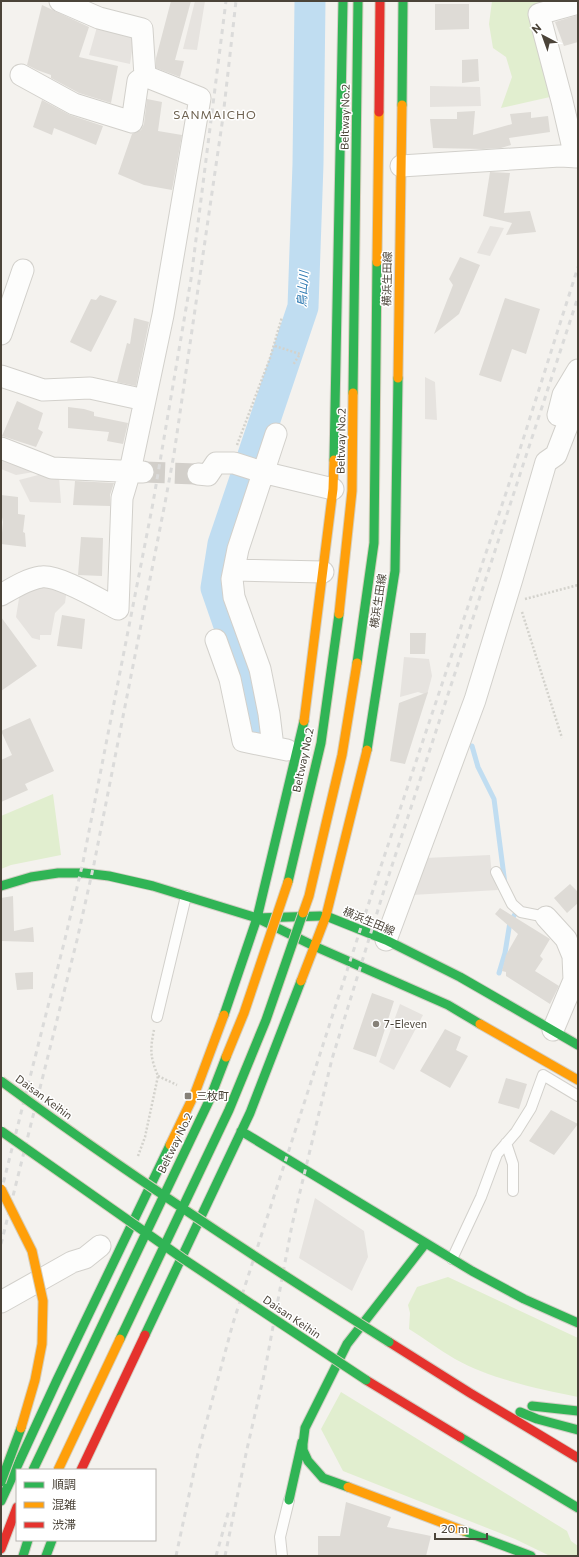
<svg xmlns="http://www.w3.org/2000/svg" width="579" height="1557" font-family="Commissioner,'Noto Sans JP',sans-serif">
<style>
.green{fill:#e1eecf}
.parking{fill:#e6e3df}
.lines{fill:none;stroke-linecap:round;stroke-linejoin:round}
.stream{stroke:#c0ddf1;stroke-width:5}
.river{stroke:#c0ddf1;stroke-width:31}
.building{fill:#dedbd6}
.street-tunnel{stroke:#d2cfca;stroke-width:21;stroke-dasharray:21 10;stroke-linecap:butt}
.lane-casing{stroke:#d2d0cb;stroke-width:12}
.street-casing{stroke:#d2d0cb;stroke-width:23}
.fast-casing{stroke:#d3cfc5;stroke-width:11}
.slow-casing{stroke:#d3cfc5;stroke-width:11}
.jam-casing{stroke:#d3cfc5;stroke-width:11}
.path{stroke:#d3d2cc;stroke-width:2.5;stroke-dasharray:2 2;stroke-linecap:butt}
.lane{stroke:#fdfdfc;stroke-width:10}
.street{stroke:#fdfdfc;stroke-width:21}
.fast{stroke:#30b455;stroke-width:9}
.slow{stroke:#ff9f0a;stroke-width:9}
.jam{stroke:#e5322d;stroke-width:9}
.rail{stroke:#dbdbda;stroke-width:3;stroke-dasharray:5 5;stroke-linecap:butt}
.fast-bridge-casing{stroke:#d6cebb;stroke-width:11;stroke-linecap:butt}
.slow-bridge-casing{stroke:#d6cebb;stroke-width:11;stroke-linecap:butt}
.jam-bridge-casing{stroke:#d6cebb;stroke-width:11;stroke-linecap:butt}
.fast-bridge{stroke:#30b455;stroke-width:9}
.slow-bridge{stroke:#ff9f0a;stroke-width:9}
.jam-bridge{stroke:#e5322d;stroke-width:9}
.poi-dot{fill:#868178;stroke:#fff;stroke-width:1.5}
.labels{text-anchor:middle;stroke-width:3;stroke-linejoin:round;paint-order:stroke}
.street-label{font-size:11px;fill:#4b4439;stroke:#fff}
.poi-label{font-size:11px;fill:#4b4439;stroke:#fff;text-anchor:start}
.neighbourhood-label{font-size:12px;letter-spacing:1px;fill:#6e6250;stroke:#fff}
.water-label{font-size:12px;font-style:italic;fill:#2e7ab2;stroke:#fff}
</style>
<rect width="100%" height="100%" fill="#f4f2ee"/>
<path class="green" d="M492 1H546L531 11 550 97 501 108 512 77 506 57 493 48 489 24Z
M53 794 61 855 11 865 1 869V816Z
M448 1277 578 1338V1397C539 1389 490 1379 455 1359 439 1350 424 1338 409 1329L410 1313 408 1305 417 1287Z
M341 1392 567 1531 571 1541 578 1546V1556H550L515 1539 343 1471 321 1429Z"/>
<path class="parking" d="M195 1H205L197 50 183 49Z
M97 27 134 38 130 64 89 55Z
M430 86 480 87 481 106 430 107Z
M490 226 504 228 490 256 477 253Z
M425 377 435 382 437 420 425 419Z
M1 454 34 472 16 475 1 469Z
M46 473 59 477 61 503 30 502 19 480Z
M38 583 67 588 65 603 55 613 51 635H40V640L32 638 16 617 20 592Z
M404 657 429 659 432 676 427 695 418 692 400 697Z
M490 855 492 875 498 890 412 895 425 858Z
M400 1004 423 1015 394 1070 379 1062Z
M315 1198 364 1231 368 1257 352 1291 299 1258Z"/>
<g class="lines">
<path class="stream" d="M472 746 478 767 494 799 505 884
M499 973 505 953 510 922 519 908"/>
<path class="river" d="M256 732 243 666 216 588 223 544 303 307 308 164 310 1"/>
</g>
<path class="building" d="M171 1H191L175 60 184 61 180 77 156 68V58Z
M435 4H469V29L435 30Z
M42 5 89 27 79 57 118 66 111 103 79 93 51 78V75L37 70 27 65Z
M578 15V42L564 46 555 22Z
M478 59 479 81 462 83V60Z
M147 99 162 102 158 131 182 135 172 190 144 185 118 174 132 134 141 130 144 124Z
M42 100 70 115 103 126 96 145 54 128 52 135 33 127Z
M475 111 473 135 512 124 510 114 531 112V118L548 116 550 132 509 138 511 145 501 148 483 149 433 148 430 119H457V112Z
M490 172 510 173 504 213 530 211 536 232 506 235 512 223 483 216Z
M460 257 480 265 459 314 434 334 453 285 449 279Z
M100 295 117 301 91 352 70 342 91 299 96 300Z
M505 298 540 309 526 354 512 349 501 382 479 375Z
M134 318 149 322 136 386 117 382 127 343 130 344Z
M17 401 43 413 38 429 43 432 36 447 2 436Z
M68 407 84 409 94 412V416L128 423 123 444 107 441 109 432 68 428Z
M75 481 114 483 110 495V506L73 505Z
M1 495 18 497V514L25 515 23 532 25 533 26 547 1 544 3 522 1 512Z
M81 537 103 538 102 576 78 575Z
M62 615 85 619 82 649 57 646Z
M1 617 37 666 1 691Z
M410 633H426L425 654H410Z
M428 692 405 764 390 761 399 703Z
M30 718 54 771 25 784 28 790 1 802V760L12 755 1 731Z
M570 884 578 892V903L567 913 554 898Z
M13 896 14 931 33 927 34 942 1 941V898Z
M500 908 550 939 540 956 543 959 535 971 559 986 550 1004 506 976V972L502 971 506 955 518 934 495 914Z
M33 972V989L17 990 15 973Z
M372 993 394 1001 376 1057 353 1049Z
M445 1029 461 1037 456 1050 468 1056 450 1088 420 1071Z
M506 1078 527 1084 519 1109 498 1103Z
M551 1110 578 1124 554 1155 529 1141Z
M346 1502 391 1517 387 1527 431 1536 426 1556H318V1536H340Z"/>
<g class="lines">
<path class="street-tunnel" d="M144 472 198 474"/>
<g class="lane-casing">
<path id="lane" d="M496 872 512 904 521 912 546 917
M157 1017 186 896
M506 1143 513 1164V1191
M452 1259 481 1197 497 1154 516 1132 531 1108 543 1075 578 1096
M282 1556 280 1537 289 1500"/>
</g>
<g class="street-casing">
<path id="street" d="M21 75 74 104 132 122 138 81 145 76
M575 157 562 101 539 14 578 3
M401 166 560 156 578 157
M1 334 23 270
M1 376 43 390 90 388 145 400
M558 415 563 395 578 370
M1 448 52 468 143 472
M198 474 208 475 216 463H234L262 472 333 489
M234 570 323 572
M1 595C13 588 27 579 41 577 58 574 102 601 118 609L122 498 130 471 163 315 200 98 145 76 142 29 99 18 60 1
M216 640 230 679 243 741 287 750
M273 747 269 714 260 669 234 597 232 579 238 549 276 434
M546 917 566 939 573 956 574 980 553 1030
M386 940 475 700 512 579 546 462 556 455 578 398
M1 1302 72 1262 85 1258 100 1246"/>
</g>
<g class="fast-casing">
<path id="fast" d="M402 105 403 1
M334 460 343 1
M367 750 395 571 398 378
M1 886 31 877 58 873H84L109 876 153 886 257 918 320 916
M326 916 386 940 460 977 578 1045
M257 918 314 946 448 1005 480 1024
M224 1015 257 918 304 721
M241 1131 472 1271 524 1299 578 1323
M145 1335 250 1113 301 981
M532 1406 578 1411
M520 1412 537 1419 578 1430
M460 1437 578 1508
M348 1487 323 1478 308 1461 303 1450V1444L305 1428 347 1344 425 1244
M289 1500 302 1442
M1 1501 57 1380 170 1145
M464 1531 531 1556
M23 1556 28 1540
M46 1556 52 1540"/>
</g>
<g class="slow-casing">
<path id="slow" d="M398 378 402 105
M304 721 333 489 334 460
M301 981 326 916 367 750
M480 1024 578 1080
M170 1145 195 1093 224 1015
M348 1487 464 1531"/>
</g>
<g class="jam-casing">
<path id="jam" d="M389 1342 470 1393 578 1458
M366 1380 460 1437
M81 1470 145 1335
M1 1549 17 1507"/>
</g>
<path class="path" d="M275 346 300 354 293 365
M237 445 270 358 282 317
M525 599 578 585
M522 612 562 738
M158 1076 177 1085
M138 1156 145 1137 158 1076C150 1057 150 1049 154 1030"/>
<use href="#lane" class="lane"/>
<use href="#street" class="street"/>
<use href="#fast" class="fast"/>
<use href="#slow" class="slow"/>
<use href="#jam" class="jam"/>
<path class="rail" d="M1 1192 65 939 83 862 153 503 191 279 226 1
M1 1244 77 940 94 864 165 503 174 454 223 117 236 1
M176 1556 198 1453 233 1323 376 881 507 490 578 267
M216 1556 229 1510
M225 1556 247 1449 264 1375 292 1225 332 1059 385 887 578 297"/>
<g class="fast-bridge-casing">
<path id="fast-bridge" d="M353 393 358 1
M357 663 374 543 377 262
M288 882 321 743 339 614
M1 1081C127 1174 257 1259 389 1342
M1 1131 182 1258 366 1380
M120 1339 229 1110 266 1020 303 913
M33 1470 209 1101 226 1057
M1 1482 21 1428"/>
</g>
<g class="slow-bridge-casing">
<path id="slow-bridge" d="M377 262 379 112
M339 614 352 491 353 393
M303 913 309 896 342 755 357 663
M226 1057 244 1013 288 882
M1 1189 32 1251 43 1301 42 1344 35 1380 21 1428
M58 1470 120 1339"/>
</g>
<g class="jam-bridge-casing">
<path id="jam-bridge" d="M379 112 380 1"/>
</g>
<use href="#fast-bridge" class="fast-bridge"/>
<use href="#slow-bridge" class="slow-bridge"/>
<use href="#jam-bridge" class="jam-bridge"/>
</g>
<g class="poi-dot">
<circle cx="376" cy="1024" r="4"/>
<rect x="184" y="1092" width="8" height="8" rx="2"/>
</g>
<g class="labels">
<g class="street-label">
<text transform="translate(345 117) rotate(-89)" y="4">Beltway No.2</text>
<text transform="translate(387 279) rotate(-89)" y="4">横浜生田線</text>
<text transform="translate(341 441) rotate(-89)" y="4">Beltway No.2</text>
<text transform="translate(378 601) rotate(-81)" y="4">横浜生田線</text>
<text transform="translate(303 760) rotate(-78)" y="4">Beltway No.2</text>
<text transform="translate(369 921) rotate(23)" y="4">横浜生田線</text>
<text transform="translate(44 1097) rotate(36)" y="4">Daisan Keihin</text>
<text transform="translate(175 1143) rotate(-64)" y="4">Beltway No.2</text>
<text transform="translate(292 1317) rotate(34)" y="4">Daisan Keihin</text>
</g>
<g class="poi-label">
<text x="384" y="1028">7-Eleven</text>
<text x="196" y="1100">三枚町</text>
</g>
<g class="neighbourhood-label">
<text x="215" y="119">SANMAICHO</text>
</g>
<g class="water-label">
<text transform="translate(303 289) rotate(-86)" y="4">鳥山川</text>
</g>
</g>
<rect width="579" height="1557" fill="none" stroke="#4b4439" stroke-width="4"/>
<rect x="16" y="1469" width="140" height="72" fill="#ffffff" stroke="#b7b4b0"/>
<rect x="24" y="1482" width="20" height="6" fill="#30b455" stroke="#b7b4b0"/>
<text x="52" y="1489" font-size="12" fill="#4b4439">順調</text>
<rect x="24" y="1502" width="20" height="6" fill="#ff9f0a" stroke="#b7b4b0"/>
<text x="52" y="1509" font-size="12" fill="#4b4439">混雑</text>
<rect x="24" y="1522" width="20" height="6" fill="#e5322d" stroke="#b7b4b0"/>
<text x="52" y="1529" font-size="12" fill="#4b4439">渋滞</text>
<g transform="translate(543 36) rotate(319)" stroke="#ffffff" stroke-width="3" paint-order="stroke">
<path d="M0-3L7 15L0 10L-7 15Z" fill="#4b4439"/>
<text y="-6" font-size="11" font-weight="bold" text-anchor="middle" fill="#4b4439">N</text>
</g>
<path d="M435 1533v6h52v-6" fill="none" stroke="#4b4439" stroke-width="2"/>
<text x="441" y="1533" font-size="12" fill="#4b4439" stroke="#ffffff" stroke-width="3" paint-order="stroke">20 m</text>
</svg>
